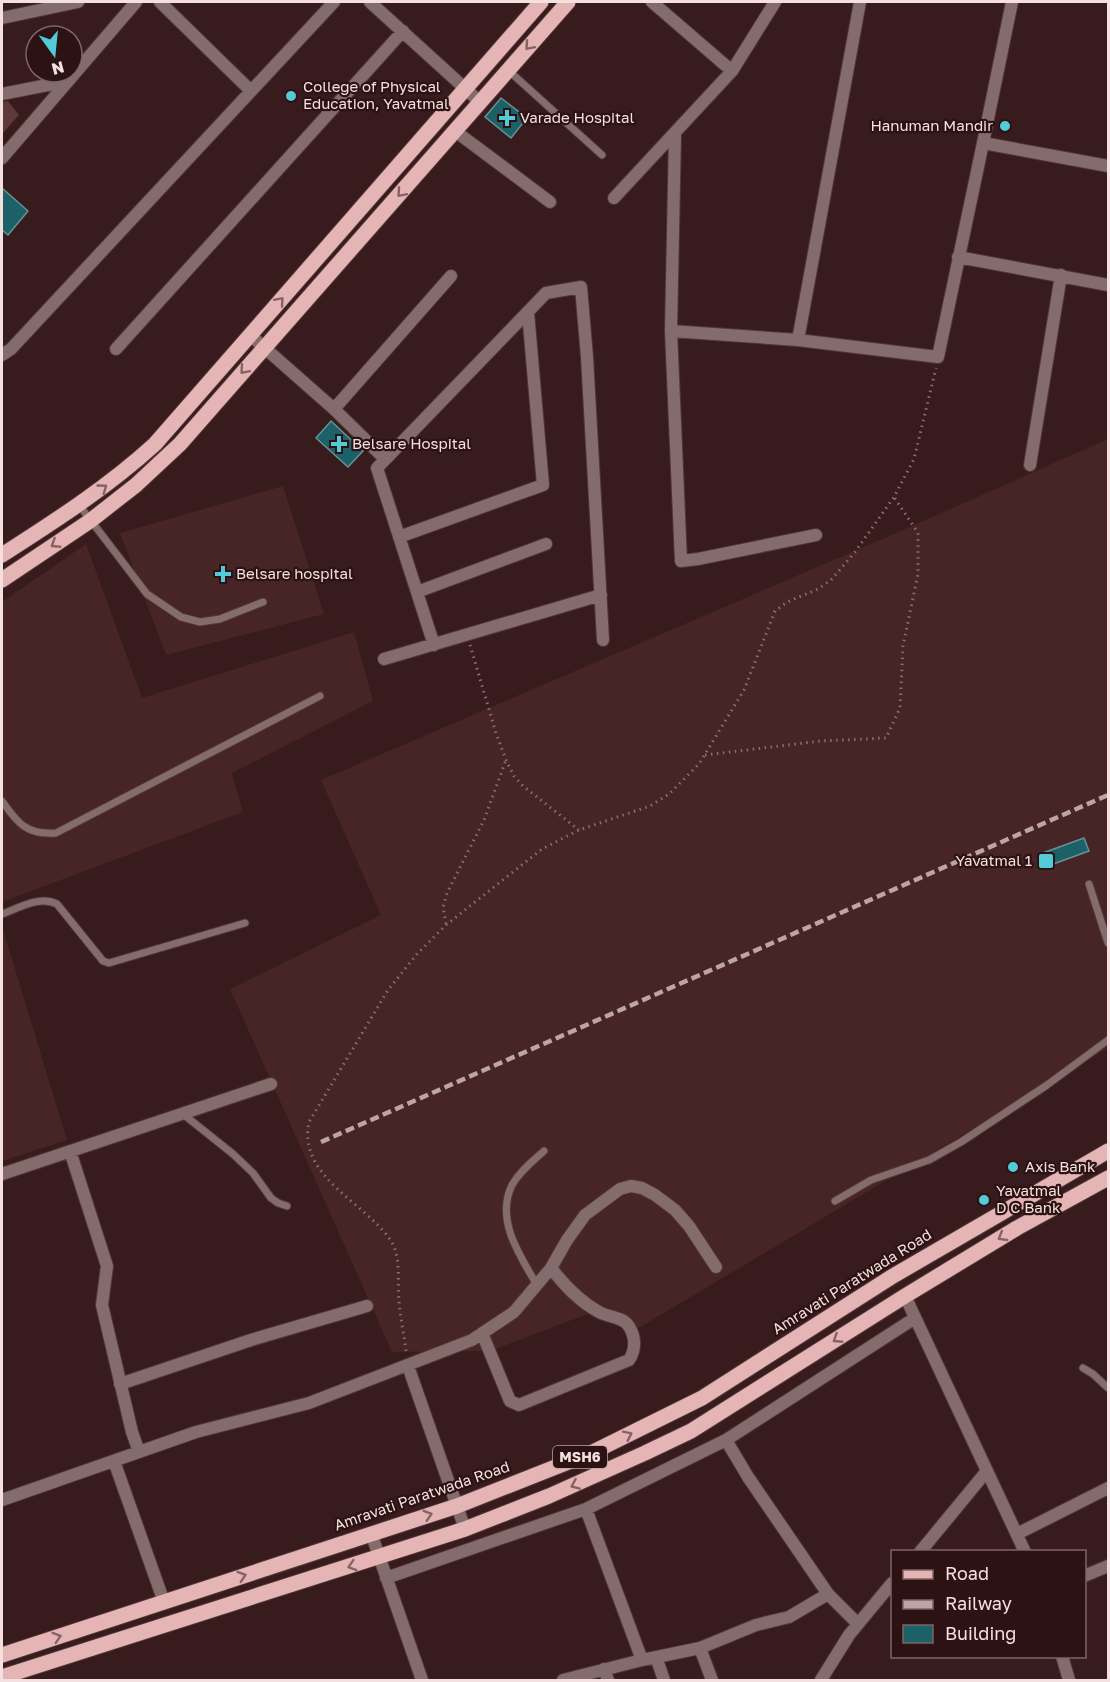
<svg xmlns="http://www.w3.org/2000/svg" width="1110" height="1682" font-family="'Golos Text',sans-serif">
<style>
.built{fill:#472426}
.green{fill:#5e393a}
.building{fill:#1b6167;stroke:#689195;stroke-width:1.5}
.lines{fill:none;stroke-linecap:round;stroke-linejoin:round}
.service-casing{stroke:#523738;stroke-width:9}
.minor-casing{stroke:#523738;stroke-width:14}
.tertiary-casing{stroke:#523738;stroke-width:14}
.primary-casing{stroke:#523738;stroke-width:17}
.path{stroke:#896f70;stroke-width:3;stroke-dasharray:1.5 4.5;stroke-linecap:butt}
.service{stroke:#846c6c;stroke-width:7}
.minor{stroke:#846c6c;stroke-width:12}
.tertiary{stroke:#846c6c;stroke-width:12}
.primary{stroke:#e5b4b5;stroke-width:15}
.rail{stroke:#bda5a6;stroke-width:4.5;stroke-dasharray:9 4.5;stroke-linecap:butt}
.oneway{stroke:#896364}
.poi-dot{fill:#52cbd7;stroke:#2d1214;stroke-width:2}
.labels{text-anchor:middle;stroke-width:4.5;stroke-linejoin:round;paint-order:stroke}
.shield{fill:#2d1214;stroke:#b9a2a3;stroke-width:1.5}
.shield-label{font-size:14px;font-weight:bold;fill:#f5e0e0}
.poi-label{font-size:15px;fill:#f5e0e0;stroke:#2d1214;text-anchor:start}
.street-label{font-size:15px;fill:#f5e0e0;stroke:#2d1214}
</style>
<rect width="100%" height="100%" fill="#381b1d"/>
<path class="built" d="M1108 439V1048L632 1332 635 1346 606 1307 490 1351 392 1352 230 989 381 915 321 780 885 538Z
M283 486 324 614 166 655 120 533Z
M86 544 142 698 354 632 373 701 232 773 243 812 2 902V602Z
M2 926 67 1140 2 1161Z"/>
<path class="green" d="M8 101 19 115 2 134V102Z"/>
<path class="building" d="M501 98 527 118 511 138 485 117Z
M2 188 28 211 8 235 2 230Z
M331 421 363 451 348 467 316 438Z
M1084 838 1089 851 1045 867 1040 854Z"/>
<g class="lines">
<g class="service-casing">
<path id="service" d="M508 70 602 155
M79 505 147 594 181 617 200 622 220 619 263 602
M2 801C18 824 27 835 56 833L320 696
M1089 884 1108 943
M2 914C19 908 40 895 57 904L103 961 109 963 245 923
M183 1114 233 1154 253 1173 271 1198 278 1203 287 1206
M835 1201 871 1180 929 1160 961 1142 1047 1085 1108 1040
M537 1285C520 1256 495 1220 512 1185 520 1171 533 1161 544 1151
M1083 1368 1093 1374 1108 1388"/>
</g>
<g class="minor-casing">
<path id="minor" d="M160 2 250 90
M370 2 480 102
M652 2 732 71
M2 18 78 2
M2 94 68 81
M455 131 550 202
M675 134 671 331 681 561 698 559 816 535
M2 158 136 2
M614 198 732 71 775 2
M958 257 1108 285
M671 331 798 340 938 357 983 143
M250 335 334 409 451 276
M798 340 860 2
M116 349 403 31
M2 355 11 349 334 2
M334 409 385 459
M1030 465 1061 275
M399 537 543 485 528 312
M417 592 546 544
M434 645 377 468 546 293 581 287 587 357 603 640
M384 659 601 595
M70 1151 107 1266 102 1305 132 1432 139 1452
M2 1174 271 1084
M905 1296 1025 1552
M482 1333 510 1401 519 1405 629 1360C636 1350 636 1336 628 1325 622 1317 608 1317 599 1312 579 1301 565 1286 551 1268
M408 1366 465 1529
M120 1384 251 1340 367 1306
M726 1440 748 1477 828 1594 858 1624
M114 1461 164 1602
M2 1500 196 1432 309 1403 472 1340 514 1312 551 1268 567 1240 585 1215 620 1189 631 1186 642 1188 655 1195 675 1210 689 1226 716 1267
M586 1509 642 1660
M371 1533 422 1680
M1017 1534 1108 1488
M920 1552 986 1472
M1084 1576 1108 1566
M386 1578 586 1509 726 1440 915 1318
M700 1648 712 1680
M1062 1656 1069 1680
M656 1657 664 1680
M604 1669 608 1680
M563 1680 642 1660 700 1648 756 1625 789 1617 828 1594
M821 1680 849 1635 892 1583"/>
</g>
<g class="tertiary-casing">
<path id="tertiary" d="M1012 2 983 143 1108 166"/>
</g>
<g class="primary-casing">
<path id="primary" d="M2 555C55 521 108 487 155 444L541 2
M2 580 90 521 136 485 180 444 568 2
M2 1655 457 1506 591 1453 702 1398 893 1276 1108 1151
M2 1677 465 1529 549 1496 645 1453 691 1431 905 1296 1017 1228 1108 1178"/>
</g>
<path class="path" d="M470 645 496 733 506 760 514 776 523 786 579 830
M705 755 821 741 886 738 900 708 903 646 918 574V533L894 497
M446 924 443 907 447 893 484 820 506 760
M406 1351C404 1334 400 1317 399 1301 397 1280 402 1255 389 1238 362 1201 298 1176 309 1122L388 990 417 954 446 925 542 849 579 830 650 806 669 794 699 764 744 690 775 611 787 602 818 589 831 580 855 552 894 497 914 459 936 368"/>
<use href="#service" class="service"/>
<use href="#minor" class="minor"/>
<use href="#tertiary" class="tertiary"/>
<use href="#primary" class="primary"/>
<path class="rail" d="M321 1142 1108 795"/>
</g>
<defs><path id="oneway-chevron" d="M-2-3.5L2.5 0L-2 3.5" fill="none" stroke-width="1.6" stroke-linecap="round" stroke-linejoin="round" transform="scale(1.5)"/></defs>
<g class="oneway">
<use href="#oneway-chevron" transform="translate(529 46) rotate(131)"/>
<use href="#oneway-chevron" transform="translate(401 193) rotate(131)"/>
<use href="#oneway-chevron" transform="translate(280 301) rotate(-49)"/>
<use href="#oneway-chevron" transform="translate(244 370) rotate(131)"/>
<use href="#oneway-chevron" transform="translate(103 488) rotate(-36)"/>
<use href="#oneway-chevron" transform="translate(55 544) rotate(147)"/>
<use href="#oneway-chevron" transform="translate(1002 1237) rotate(149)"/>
<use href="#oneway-chevron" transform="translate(837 1339) rotate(147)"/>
<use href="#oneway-chevron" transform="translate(628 1435) rotate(-26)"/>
<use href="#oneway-chevron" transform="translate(575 1485) rotate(156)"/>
<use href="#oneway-chevron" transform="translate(428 1515) rotate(-17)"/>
<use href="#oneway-chevron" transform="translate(352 1566) rotate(163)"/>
<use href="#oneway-chevron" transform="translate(242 1576) rotate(-18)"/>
<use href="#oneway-chevron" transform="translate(57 1637) rotate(-18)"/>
</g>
<g class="poi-dot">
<circle cx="291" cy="96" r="6"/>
<path d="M504 109h6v6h6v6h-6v6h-6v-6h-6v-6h6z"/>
<circle cx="1005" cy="126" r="6"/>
<path d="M336 435h6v6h6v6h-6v6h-6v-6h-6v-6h6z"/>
<path d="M220 565h6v6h6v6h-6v6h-6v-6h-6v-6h6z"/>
<rect x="1038" y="853" width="16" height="16" rx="3"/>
<circle cx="1013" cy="1167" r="6"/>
<circle cx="984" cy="1200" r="6"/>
</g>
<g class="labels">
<rect class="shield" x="553" y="1446" width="54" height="22" rx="4.5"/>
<g class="shield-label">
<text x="580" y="1462">MSH6</text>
</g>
<g class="poi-label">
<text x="303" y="92">College of Physical<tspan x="303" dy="17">Education, Yavatmal</tspan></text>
<text x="520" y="123">Varade Hospital</text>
<text x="993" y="131" text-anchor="end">Hanuman Mandir</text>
<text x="352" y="449">Belsare Hospital</text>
<text x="236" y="579">Belsare hospital</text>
<text x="1032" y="866" text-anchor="end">Yavatmal 1</text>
<text x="1025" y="1172">Axis Bank</text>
<text x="996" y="1196">Yavatmal<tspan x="996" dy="17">D C Bank</tspan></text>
</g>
<g class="street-label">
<text transform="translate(852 1282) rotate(-32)" y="5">Amravati Paratwada Road</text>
<text transform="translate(422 1496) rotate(-19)" y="5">Amravati Paratwada Road</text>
</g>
</g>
<rect width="1110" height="1682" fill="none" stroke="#f5e0e0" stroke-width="6"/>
<rect x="891" y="1550" width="195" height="108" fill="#2d1214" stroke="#7d6466" stroke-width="1.5"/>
<rect x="903" y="1570" width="30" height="9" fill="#e5b4b5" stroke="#7d6466" stroke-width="1.5"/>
<text x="945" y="1580" font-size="18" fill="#f5e0e0">Road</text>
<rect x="903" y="1600" width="30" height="9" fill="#bda5a6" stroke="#7d6466" stroke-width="1.5"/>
<text x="945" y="1610" font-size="18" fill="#f5e0e0">Railway</text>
<rect x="903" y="1625" width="30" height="18" fill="#1b6167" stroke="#7d6466" stroke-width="1.5"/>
<text x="945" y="1640" font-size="18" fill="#f5e0e0">Building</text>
<g transform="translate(54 54) rotate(165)"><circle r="28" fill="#2d1214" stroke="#7d6466" stroke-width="1.5"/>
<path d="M0-4.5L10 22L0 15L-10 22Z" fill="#52cbd7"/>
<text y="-9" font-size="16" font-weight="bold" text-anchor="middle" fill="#f5e0e0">N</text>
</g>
</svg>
